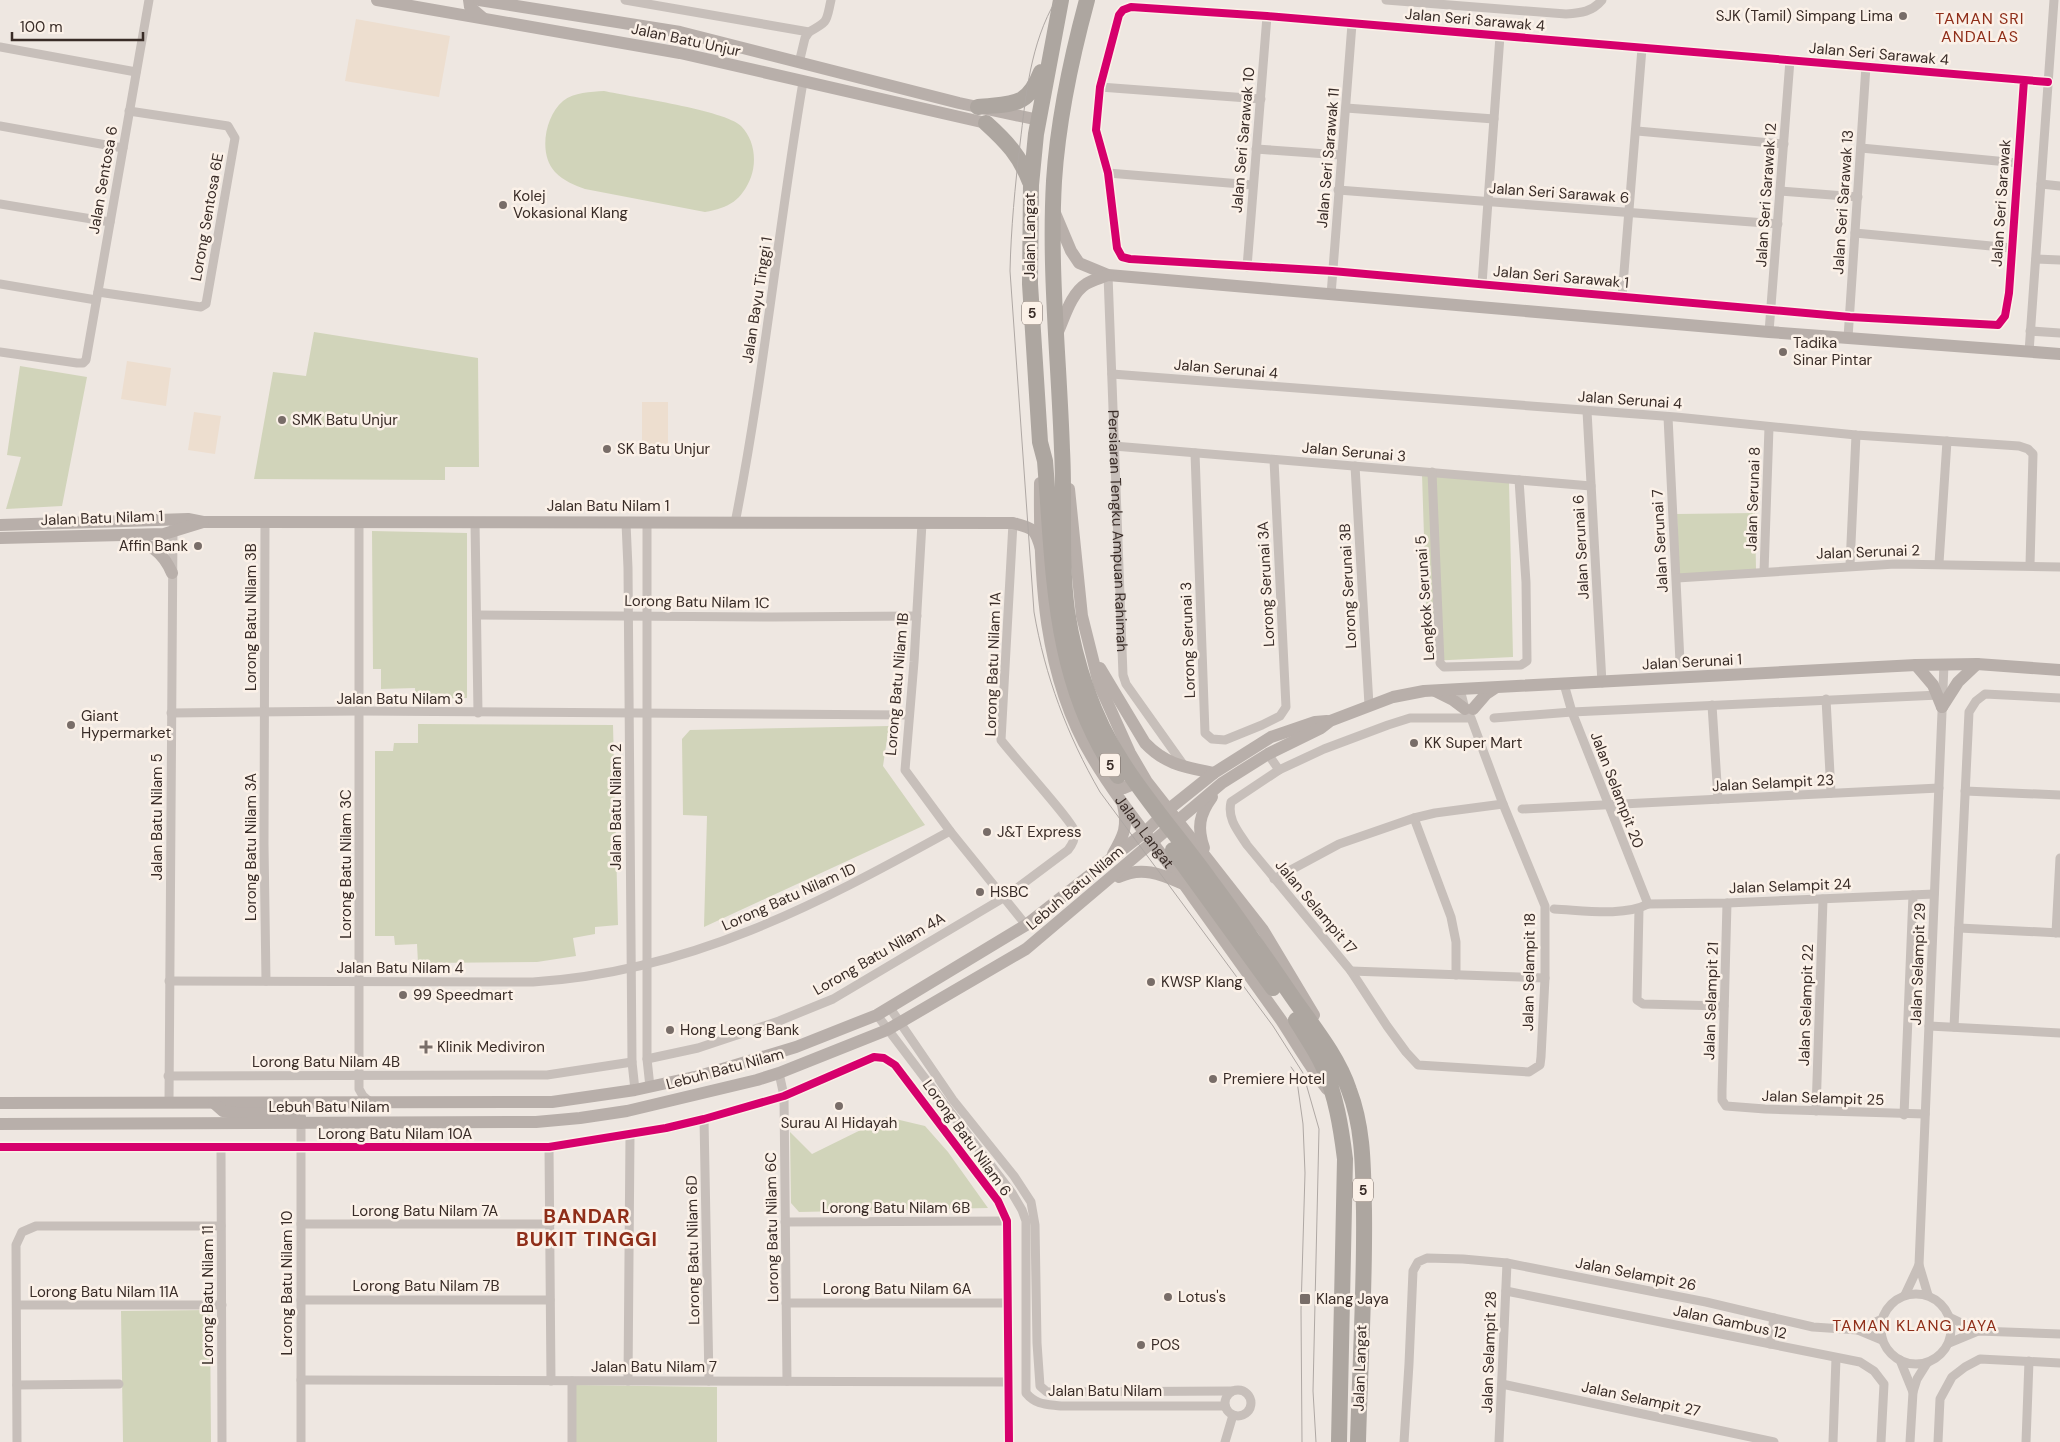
<svg xmlns="http://www.w3.org/2000/svg" width="2060" height="1442" font-family="'DM Sans',sans-serif">
<style>
.green{fill:#d1d4ba}
.plaza{fill:#eddecf}
.lines{fill:none;stroke-linecap:round;stroke-linejoin:round}
.street{stroke:#c7bfba;stroke-width:9}
.secondary{stroke:#b8afaa;stroke-width:12}
.highway{stroke:#ada6a0;stroke-width:16}
.tram{stroke:#afa8a4;stroke-width:1}
.cycleway-casing{stroke:#fbf1e8;stroke-width:11}
.cycleway{stroke:#d6006c;stroke-width:8}
.poi-dot{fill:#786d68;stroke:#fbf1e8;stroke-width:2}
.labels{text-anchor:middle;stroke-width:5;stroke-linejoin:round;paint-order:stroke}
.shield{fill:#fbf1e8;stroke:#736761;stroke-width:1}
.shield-label{font-size:14px;font-weight:bold;fill:#392c27}
.poi-label{font-size:15px;fill:#392c27;stroke:#fbf1e8;text-anchor:start}
.street-label{font-size:15px;fill:#392c27;stroke:#fbf1e8}
.neighbourhood-label{font-size:16px;letter-spacing:1px;fill:#8f2e19;stroke:#fbf1e8}
.district-label{font-size:20px;font-weight:bold;letter-spacing:1px;fill:#8f2e19;stroke:#fbf1e8}
</style>
<rect width="100%" height="100%" fill="#eee7e1"/>
<path class="green" d="M604 91C631 97 725 110 741 126 754 139 757 160 751 177 742 200 729 208 705 212L585 189C574 185 564 181 555 172 538 154 545 116 563 101 574 92 591 92 604 91Z
M314 332 478 358 479 467H445V480L254 479 273 372 306 376Z
M20 366 87 377 62 506 6 509 21 457 7 455Z
M1422 474 1509 482 1513 657 1428 661Z
M1755 513 1756 570 1679 575 1677 514Z
M372 531 467 533V698L415 699V688L381 689V669H373Z
M418 724 613 725 618 925 595 927V934L573 938 576 956 537 962 418 963 417 944 395 945 394 936H375V751H393L394 743H418Z
M889 726 883 766 925 825 704 927 707 816 683 815 682 739 690 730Z
M887 1117 925 1126 948 1152 988 1208 799 1212 791 1203 790 1132 812 1154Z
M210 1310 211 1442H123L121 1311Z
M575 1385 717 1387V1442H575Z"/>
<path class="plaza" d="M356 19 450 36 439 97 345 81Z
M127 361 171 368 166 406 121 399Z
M642 402H668V447H642Z
M194 412 221 416 215 454 188 450Z"/>
<g class="lines">
<g class="street">
<path d="M625 0 809 32C829 21 826 22 831 0"/>
<path d="M1386 0 1566 14C1581 13 1592 12 1602 0"/>
<path d="M0 47 136 72"/>
<path d="M799 63 805 38 809 32"/>
<path d="M2024 80 2009 293 2005 316 1998 325 1850 317 1332 271 1130 259 1122 257 1117 248 1108 173 1096 130 1100 87 1119 15 1123 10 1131 7 1267 16 2048 82"/>
<path d="M1100 87 1261 99"/>
<path d="M1346 108 1494 119"/>
<path d="M0 126 123 148"/>
<path d="M1637 131 1784 144"/>
<path d="M1861 148 2018 163"/>
<path d="M1256 149 1341 155"/>
<path d="M1108 173 1253 185"/>
<path d="M2041 184 2060 186"/>
<path d="M1338 190 1778 224"/>
<path d="M1780 191 1858 197"/>
<path d="M0 204 110 222"/>
<path d="M1855 233 2012 248"/>
<path d="M2036 259 2060 260"/>
<path d="M1247 267 1267 16"/>
<path id="s1" d="M1108 275 1123 675 1126 684 1185 767"/>
<path d="M0 284 96 300"/>
<path d="M1482 284 1500 36"/>
<path d="M98 292 201 307 206 304 235 138 228 126 129 111"/>
<path d="M1331 295 1352 24"/>
<path d="M1622 297 1642 48"/>
<path d="M2030 331 2060 333"/>
<path d="M1769 332 1790 60"/>
<path d="M1848 338 1866 66"/>
<path d="M0 352 77 363H83L86 360 149 0"/>
<path d="M2029 352 2054 0"/>
<path d="M1112 374 1676 417 1856 435 2019 446 2028 449 2033 454 2030 565"/>
<path d="M1587 411 1602 683"/>
<path d="M1668 417 1680 662"/>
<path d="M1114 446 1591 486"/>
<path d="M1195 453 1205 733 1212 739 1225 740 1262 725 1280 716 1286 707 1274 460"/>
<path d="M1355 466 1369 705"/>
<path d="M1432 472 1440 663 1444 667 1521 665 1527 661 1526 582 1519 480"/>
<path d="M265 522 264 844 266 981"/>
<path d="M359 522V1089L363 1096 370 1102"/>
<path d="M475 522 478 713"/>
<path d="M626 523 628 568 632 1062 635 1090"/>
<path d="M647 523V1059L650 1087"/>
<path d="M735 523C764 377 778 229 803 82"/>
<path d="M922 523 914 662 905 770 950 831 1026 925"/>
<path d="M1939 563 1947 441"/>
<path d="M1850 565 1856 435"/>
<path d="M1764 572 1769 427"/>
<path d="M1677 578 1895 564 2060 567"/>
<path d="M477 615 772 617 917 616"/>
<path d="M1564 684 1572 712 1648 904"/>
<path d="M1460 689 1465 709 1471 718 1503 804 1545 906V978L1541 1057 1540 1065 1529 1072 1418 1065 1406 1052 1387 1026 1351 971 1247 845C1238 831 1227 819 1231 802L1279 770 1324 749 1388 725 1410 718H1471"/>
<path d="M1826 699 1831 793"/>
<path d="M1712 705 1718 799"/>
<path d="M171 713 359 711 909 715"/>
<path d="M1494 718 1572 712 1939 695"/>
<path d="M1268 754 1279 770"/>
<path d="M1965 791 2060 795"/>
<path d="M1522 809 1939 788"/>
<path d="M1414 818 1451 917 1456 942V975"/>
<path d="M1274 879 1339 844 1414 818 1435 813 1503 804"/>
<path d="M1727 903 1722 1091V1100L1726 1106 1765 1109 1925 1114"/>
<path d="M1554 909C1581 910 1624 917 1648 904L1727 903 1934 894"/>
<path d="M1639 909 1637 1000 1643 1004 1724 1006"/>
<path d="M1959 928 2060 933"/>
<path d="M2056 933 2060 858"/>
<path d="M1351 971 1545 978"/>
<path d="M169 981 533 982C690 972 816 905 950 831"/>
<path d="M890 1008 953 1100 1014 1176 1031 1202 1035 1225 1037 1343 1040 1386 1047 1392 1232 1391"/>
<path d="M877 1015 1012 1193 1022 1210 1026 1221V1393C1036 1405 1046 1404 1061 1406H1225"/>
<path d="M1929 1026 2060 1033"/>
<path d="M1954 1027 1969 712 1976 701 1985 694 2060 698"/>
<path d="M647 1059 698 1048 779 1021 833 999 1005 897 1068 850C1072 845 1075 839 1075 832 1074 823 1012 755 1001 740L1013 523"/>
<path d="M779 1073 784 1096 787 1381"/>
<path d="M168 1076 547 1075 632 1062"/>
<path d="M169 1102 173 528"/>
<path d="M1816 1111 1823 899"/>
<path d="M1904 1115 1913 895"/>
<path d="M704 1119 709 1381"/>
<path d="M301 1123V1442"/>
<path d="M0 1147H549L666 1128 704 1119 784 1096 874 1057 884 1058 895 1065 998 1201 1007 1221 1009 1442"/>
<path d="M221 1147 222 1442"/>
<path d="M549 1147 551 1381"/>
<path d="M785 1222 1007 1221"/>
<path d="M301 1224H550"/>
<path d="M1506 1291 1860 1362 1874 1371 1884 1384 1881 1442"/>
<circle cx="1916" cy="1329" r="35"/>
<path d="M1905 1295 1919 1265"/>
<path d="M1928 1295 1919 1265 1944 664"/>
<path d="M301 1300H550"/>
<path d="M786 1303H1008"/>
<path d="M17 1305H222"/>
<path d="M1951 1318 1978 1331"/>
<path d="M1858 1330 1882 1340"/>
<path d="M1949 1343 1978 1331 2060 1334"/>
<path d="M1770 1344 1774 1318"/>
<path d="M1900 1360 1913 1392"/>
<path d="M301 1380 1008 1382"/>
<path d="M572 1381V1442"/>
<path d="M628 1381 630 1135"/>
<path d="M1502 1384 1774 1442"/>
<path d="M17 1385 119 1384"/>
<circle cx="1238" cy="1403" r="13"/>
<path d="M17 1442 16 1245 22 1232 36 1226H221"/>
<path d="M1225 1442 1233 1415"/>
<path d="M1404 1442 1409 1364 1413 1271 1418 1262 1427 1258 1463 1259 1507 1263 1706 1302 1813 1327 1858 1330 1882 1319"/>
<path d="M1499 1442 1507 1263"/>
<path d="M1833 1442 1836 1358"/>
<path d="M1910 1442 1913 1392 1917 1379 1927 1363"/>
<path d="M1938 1442 1940 1399 1952 1377 1965 1367 1980 1359 2060 1363"/>
<path d="M2026 1442 2029 1361"/>
</g>
<g class="secondary">
<path d="M377 0 680 53 986 123"/>
<path d="M469 0 470 7 483 18"/>
<path d="M479 0 680 32 959 103 1039 120"/>
<path d="M1055 213 1071 251 1079 263 1108 275 1769 332 2060 354"/>
<path d="M1056 336C1064 320 1070 294 1086 284 1092 280 1101 278 1108 275"/>
<path id="s2" d="M1040 483C1039 575 1043 675 1092 757 1121 806 1160 850 1193 897 1222 938 1252 979 1281 1020 1296 1043 1310 1067 1327 1089"/>
<path d="M1069 489 1082 616 1099 684 1130 753 1147 782 1263 930 1314 1015"/>
<path d="M0 525 188 519 203 522H225L1013 523C1034 529 1035 528 1041 549"/>
<path d="M128 537C151 546 162 550 172 573"/>
<path d="M0 538 164 534 203 522"/>
<path d="M1916 665 1933 685 1942 707"/>
<path d="M1100 668 1145 743C1166 765 1185 767 1214 773"/>
<path d="M1435 691 1453 700 1465 709"/>
<path d="M1942 707 1958 682 1977 664"/>
<path d="M1473 709 1486 694 1495 688"/>
<path d="M1110 778 1124 788 1136 783 1137 774"/>
<path d="M1204 848C1197 828 1199 815 1212 797"/>
<path d="M1113 854C1124 835 1128 827 1123 805"/>
<path d="M1119 877C1141 866 1161 874 1181 883"/>
<path d="M0 1103 552 1102 635 1090 699 1076 796 1047 877 1015 1026 925 1145 832 1169 809 1214 773 1271 737 1315 722 1327 721"/>
<path d="M214 1103 223 1111 236 1113 296 1114 300 1117 301 1123"/>
<path d="M0 1124 536 1122 580 1118 627 1111 757 1080 779 1073 887 1030 1026 949 1222 783 1268 754 1321 728 1330 721 1393 697 1424 691 1460 689 1916 665 1977 664 2060 670"/>
</g>
<path class="highway" d="M1061 0 1036 134 1031 185 1030 284 1040 442 1045 461C1054 571 1052 681 1118 776
M1087 0C1071 59 1058 120 1054 181 1049 271 1059 360 1062 450 1065 503 1060 558 1067 611 1075 663 1093 718 1122 762 1148 803 1181 840 1209 879 1237 916 1263 954 1289 992 1310 1023 1337 1054 1349 1090 1364 1129 1363 1170 1364 1211 1365 1288 1360 1365 1358 1442
M978 107C1013 103 1027 108 1041 72
M986 123C1007 142 1020 156 1030 182
M1173 850 1273 988
M1296 1020C1305 1035 1316 1050 1323 1066 1336 1096 1341 1127 1345 1159L1339 1442"/>
<path class="tram" d="M1056 0C1030 44 1026 95 1020 144 1015 187 1011 228 1010 271L1034 612C1045 676 1067 735 1100 792L1273 1026 1303 1073 1319 1129 1313 1391 1316 1442
M1291 1067 1296 1074 1303 1124 1305 1173 1301 1310 1302 1442"/>
<g class="cycleway-casing">
<path id="cycleway" d="M2024 80 2009 293 2005 316 1998 325 1850 317 1332 271 1130 259 1122 257 1117 248 1108 173 1096 130 1100 87 1119 15 1123 10 1131 7 1267 16 2048 82
M0 1147H549L666 1128 704 1119 784 1096 874 1057 884 1058 895 1065 998 1201 1007 1221 1009 1442"/>
</g>
<use href="#cycleway" class="cycleway"/>
</g>
<g class="poi-dot">
<circle cx="1903" cy="16" r="5"/>
<circle cx="503" cy="205" r="5"/>
<circle cx="1783" cy="352" r="5"/>
<circle cx="282" cy="420" r="5"/>
<circle cx="607" cy="449" r="5"/>
<circle cx="198" cy="546" r="5"/>
<circle cx="71" cy="725" r="5"/>
<circle cx="1414" cy="743" r="5"/>
<circle cx="987" cy="832" r="5"/>
<circle cx="980" cy="892" r="5"/>
<circle cx="1151" cy="982" r="5"/>
<circle cx="403" cy="995" r="5"/>
<circle cx="670" cy="1030" r="5"/>
<path d="M423.5 1039.5h5v5h5v5h-5v5h-5v-5h-5v-5h5z"/>
<circle cx="1213" cy="1079" r="5"/>
<circle cx="839" cy="1106" r="5"/>
<circle cx="1168" cy="1297" r="5"/>
<rect x="1299" y="1293" width="12" height="12" rx="2.5"/>
<circle cx="1141" cy="1345" r="5"/>
</g>
<g class="labels">
<g class="shield">
<rect x="1022" y="301.5" width="20" height="23" rx="4"/>
<rect x="1100" y="753.5" width="20" height="23" rx="4"/>
<rect x="1353" y="1178.5" width="20" height="23" rx="4"/>
</g>
<g class="shield-label">
<text x="1032" y="318">5</text>
<text x="1110" y="770">5</text>
<text x="1363" y="1195">5</text>
</g>
<g class="poi-label">
<text x="1893" y="21" text-anchor="end">SJK (Tamil) Simpang Lima</text>
<text x="513" y="201">Kolej<tspan x="513" dy="17">Vokasional Klang</tspan></text>
<text x="1793" y="348">Tadika<tspan x="1793" dy="17">Sinar Pintar</tspan></text>
<text x="292" y="425">SMK Batu Unjur</text>
<text x="617" y="454">SK Batu Unjur</text>
<text x="188" y="551" text-anchor="end">Affin Bank</text>
<text x="81" y="721">Giant<tspan x="81" dy="17">Hypermarket</tspan></text>
<text x="1424" y="748">KK Super Mart</text>
<text x="997" y="837">J&amp;T Express</text>
<text x="990" y="897">HSBC</text>
<text x="1161" y="987">KWSP Klang</text>
<text x="413" y="1000">99 Speedmart</text>
<text x="680" y="1035">Hong Leong Bank</text>
<text x="437" y="1052">Klinik Mediviron</text>
<text x="1223" y="1084">Premiere Hotel</text>
<text x="839" y="1128" text-anchor="middle">Surau Al Hidayah</text>
<text x="1178" y="1302">Lotus's</text>
<text x="1316" y="1304">Klang Jaya</text>
<text x="1151" y="1350">POS</text>
</g>
<g class="street-label">
<text transform="translate(1475 20) rotate(5)" y="5">Jalan Seri Sarawak 4</text>
<text transform="translate(686 40) rotate(12)" y="5">Jalan Batu Unjur</text>
<text transform="translate(1879 54) rotate(5)" y="5">Jalan Seri Sarawak 4</text>
<text transform="translate(1243 140) rotate(-85)" y="5">Jalan Seri Sarawak 10</text>
<text transform="translate(1328 158) rotate(-85)" y="5">Jalan Seri Sarawak 11</text>
<text transform="translate(103 180) rotate(-80)" y="5">Jalan Sentosa 6</text>
<text transform="translate(1559 193) rotate(4)" y="5">Jalan Seri Sarawak 6</text>
<text transform="translate(1766 195) rotate(-86)" y="5">Jalan Seri Sarawak 12</text>
<text transform="translate(1843 202) rotate(-86)" y="5">Jalan Seri Sarawak 13</text>
<text transform="translate(2001 203) rotate(-86)" y="5">Jalan Seri Sarawak</text>
<text transform="translate(207 217) rotate(-80)" y="5">Lorong Sentosa 6E</text>
<text transform="translate(1030 236) rotate(-90)" y="5">Jalan Langat</text>
<text transform="translate(1561 277) rotate(5)" y="5">Jalan Seri Sarawak 1</text>
<text transform="translate(757 300) rotate(-81)" y="5">Jalan Bayu Tinggi 1</text>
<text transform="translate(1226 369) rotate(5)" y="5">Jalan Serunai 4</text>
<text transform="translate(1630 400) rotate(4)" y="5">Jalan Serunai 4</text>
<text transform="translate(1354 452) rotate(5)" y="5">Jalan Serunai 3</text>
<text transform="translate(1753 499) rotate(-88)" y="5">Jalan Serunai 8</text>
<text x="608" y="511">Jalan Batu Nilam 1</text>
<text transform="translate(102 518) rotate(-2)" y="5">Jalan Batu Nilam 1</text>
<text dy="5" stroke="none"><textPath href="#s1" startOffset="256">Persiaran Tengku Ampuan Rahimah</textPath></text>
<text transform="translate(1660 541) rotate(-93)" y="5">Jalan Serunai 7</text>
<text transform="translate(1581 547) rotate(-93)" y="5">Jalan Serunai 6</text>
<text transform="translate(1868 552) rotate(-2)" y="5">Jalan Serunai 2</text>
<text transform="translate(1266 584) rotate(-93)" y="5">Lorong Serunai 3A</text>
<text transform="translate(1348 586) rotate(-93)" y="5">Lorong Serunai 3B</text>
<text transform="translate(1425 598) rotate(-94)" y="5">Lengkok Serunai 5</text>
<text transform="translate(697 602) rotate(1)" y="5">Lorong Batu Nilam 1C</text>
<text transform="translate(251 617) rotate(-90)" y="5">Lorong Batu Nilam 3B</text>
<text transform="translate(1188 640) rotate(-92)" y="5">Lorong Serunai 3</text>
<text transform="translate(1692 662) rotate(-3)" y="5">Jalan Serunai 1</text>
<text transform="translate(993 664) rotate(-88)" y="5">Lorong Batu Nilam 1A</text>
<text transform="translate(897 684) rotate(-85)" y="5">Lorong Batu Nilam 1B</text>
<text x="400" y="704">Jalan Batu Nilam 3</text>
<text transform="translate(1773 783) rotate(-3)" y="5">Jalan Selampit 23</text>
<text transform="translate(1617 790) rotate(69)" y="5">Jalan Selampit 20</text>
<text transform="translate(616 807) rotate(-90)" y="5">Jalan Batu Nilam 2</text>
<text transform="translate(157 817) rotate(-90)" y="5">Jalan Batu Nilam 5</text>
<text dy="5" stroke="none"><textPath href="#s2" startOffset="374">Jalan Langat</textPath></text>
<text transform="translate(251 847) rotate(-90)" y="5">Lorong Batu Nilam 3A</text>
<text transform="translate(346 864) rotate(-90)" y="5">Lorong Batu Nilam 3C</text>
<text transform="translate(1790 886) rotate(-2)" y="5">Jalan Selampit 24</text>
<text transform="translate(1075 888) rotate(-40)" y="5">Lebuh Batu Nilam</text>
<text transform="translate(789 897) rotate(-24)" y="5">Lorong Batu Nilam 1D</text>
<text transform="translate(1316 907) rotate(50)" y="5">Jalan Selampit 17</text>
<text transform="translate(879 954) rotate(-30)" y="5">Lorong Batu Nilam 4A</text>
<text transform="translate(1918 964) rotate(-88)" y="5">Jalan Selampit 29</text>
<text x="400" y="973">Jalan Batu Nilam 4</text>
<text transform="translate(1529 972) rotate(-89)" y="5">Jalan Selampit 18</text>
<text transform="translate(1711 1001) rotate(-88)" y="5">Jalan Selampit 21</text>
<text transform="translate(1806 1005) rotate(-88)" y="5">Jalan Selampit 22</text>
<text x="326" y="1067">Lorong Batu Nilam 4B</text>
<text transform="translate(725 1069) rotate(-15)" y="5">Lebuh Batu Nilam</text>
<text transform="translate(1823 1098) rotate(2)" y="5">Jalan Selampit 25</text>
<text x="329" y="1112">Lebuh Batu Nilam</text>
<text x="395" y="1139">Lorong Batu Nilam 10A</text>
<text transform="translate(967 1138) rotate(54)" y="5">Lorong Batu Nilam 6</text>
<text x="896" y="1213">Lorong Batu Nilam 6B</text>
<text x="425" y="1216">Lorong Batu Nilam 7A</text>
<text transform="translate(772 1227) rotate(-91)" y="5">Lorong Batu Nilam 6C</text>
<text transform="translate(693 1250) rotate(-91)" y="5">Lorong Batu Nilam 6D</text>
<text transform="translate(1636 1274) rotate(11)" y="5">Jalan Selampit 26</text>
<text transform="translate(287 1283) rotate(-90)" y="5">Lorong Batu Nilam 10</text>
<text x="426" y="1291">Lorong Batu Nilam 7B</text>
<text x="897" y="1294">Lorong Batu Nilam 6A</text>
<text x="104" y="1297">Lorong Batu Nilam 11A</text>
<text transform="translate(208 1295) rotate(-90)" y="5">Lorong Batu Nilam 11</text>
<text transform="translate(1730 1322) rotate(12)" y="5">Jalan Gambus 12</text>
<text transform="translate(1489 1352) rotate(-88)" y="5">Jalan Selampit 28</text>
<text x="654" y="1372">Jalan Batu Nilam 7</text>
<text transform="translate(1360 1368) rotate(-88)" y="5">Jalan Langat</text>
<text x="1105" y="1396">Jalan Batu Nilam</text>
<text transform="translate(1641 1399) rotate(12)" y="5">Jalan Selampit 27</text>
</g>
<g class="neighbourhood-label">
<text x="1980" y="24">TAMAN SRI<tspan x="1980" dy="18">ANDALAS</tspan></text>
<text x="1915" y="1331">TAMAN KLANG JAYA</text>
</g>
<g class="district-label">
<text x="587" y="1223">BANDAR<tspan x="587" dy="23">BUKIT TINGGI</tspan></text>
</g>
</g>
<path d="M12 32v8h131v-8" fill="none" stroke="#392c27" stroke-width="2.5"/>
<text x="20" y="32" font-size="15" fill="#392c27" stroke="#fbf1e8" stroke-width="4" paint-order="stroke">100 m</text>
</svg>
